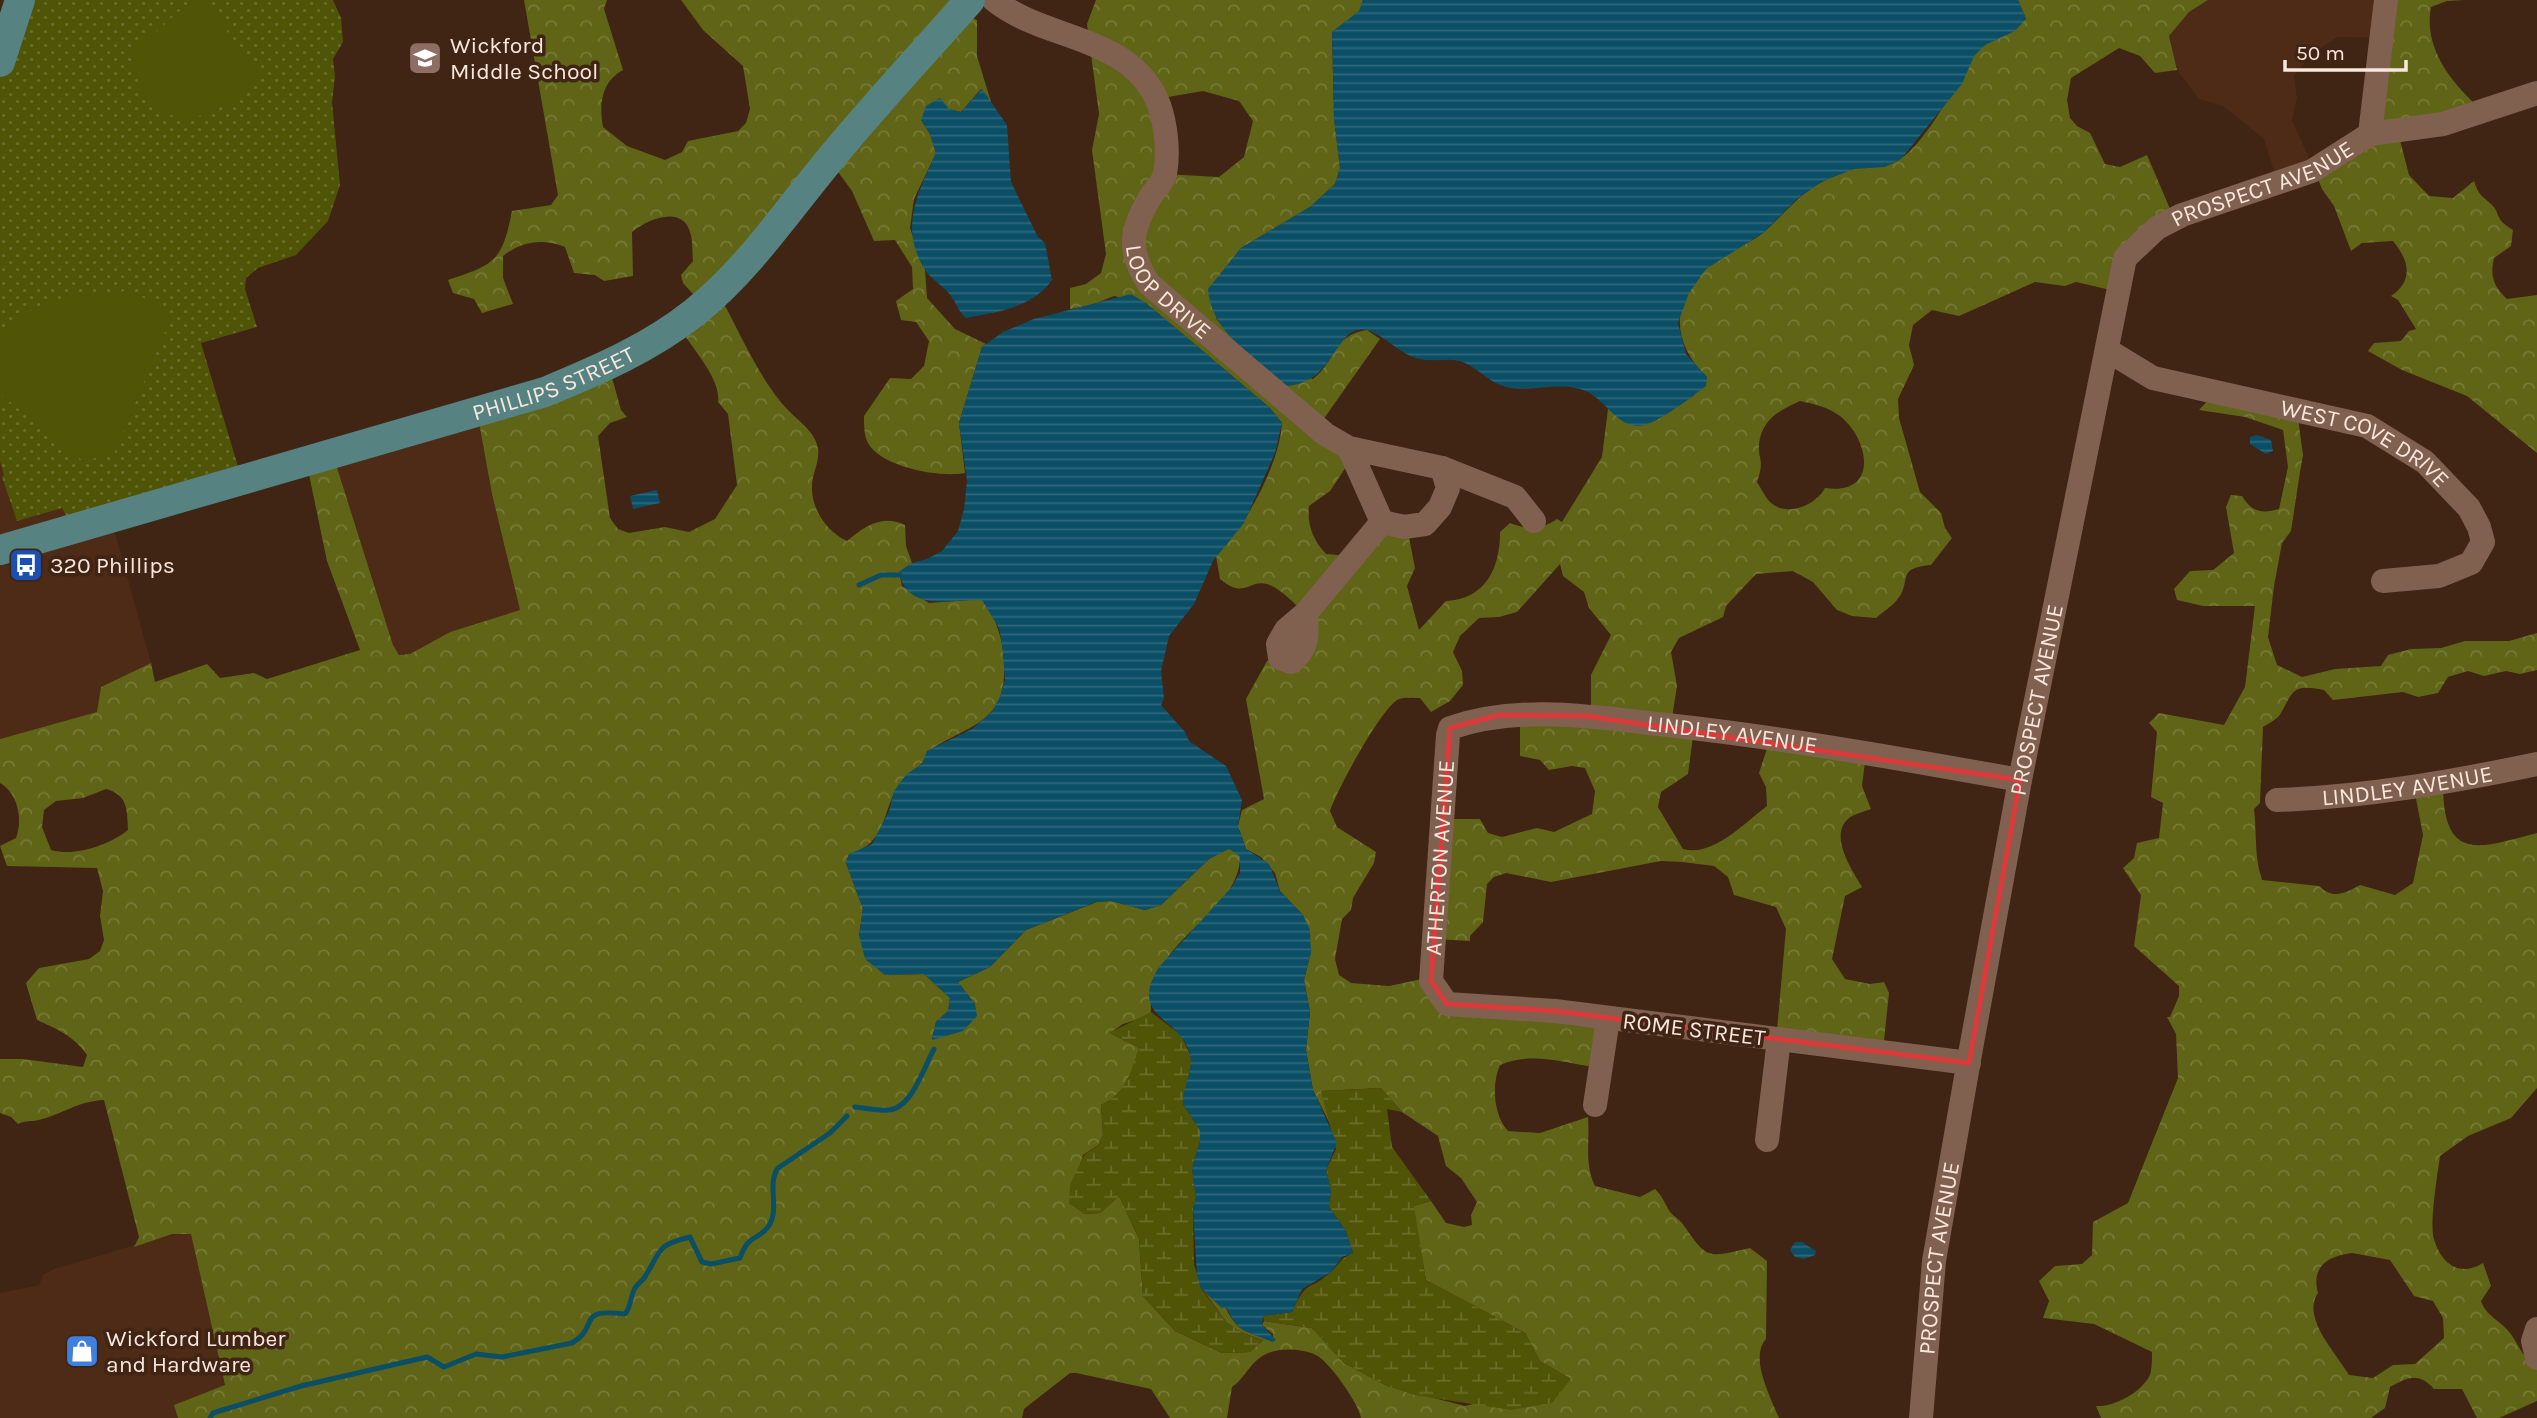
<svg xmlns="http://www.w3.org/2000/svg" width="2537" height="1418" font-family="Karla,sans-serif">
<style>
.built{fill:#4d2b17}
.grass{fill:url(#grass-dots)}
.forest{fill:url(#forest-crowns);fill-rule:evenodd}
.wetland{fill:url(#wetland-marsh)}
.garden{fill:#4f5407}
.water{fill:url(#water-rules)}
.lines{fill:none;stroke-linecap:round;stroke-linejoin:round}
.stream{stroke:#0b4f66;stroke-width:5}
.minor{stroke:#80604f;stroke-width:24}
.major{stroke:#568381;stroke-width:30}
.marked{fill:none;stroke:#da3b3a;stroke-width:5;stroke-linejoin:round}
.labels{text-anchor:middle;stroke-width:7;stroke-linejoin:round;paint-order:stroke}
.poi-label{font-size:23px;fill:#fae7dd;stroke:#402414;text-anchor:start}
.street-label{font-size:23px;fill:#fae7dd;stroke:#402414}
</style>
<defs>
<pattern id="grass-dots" width="8" height="8" patternUnits="userSpaceOnUse" patternTransform="scale(1.75)"><rect width="8" height="8" fill="#4f5407"/><path d="M2 2h.1M6 6h.1" fill="none" stroke="#696d2b" stroke-width="1.8" stroke-linecap="round"/></pattern>
<pattern id="forest-crowns" width="20" height="18" patternUnits="userSpaceOnUse" patternTransform="scale(1.75)"><rect width="20" height="18" fill="#5f6416"/><path d="M2 6a3 3 0 1 1 6 0M12 15a3 3 0 1 1 6 0" fill="none" stroke="#777a37"/></pattern>
<pattern id="wetland-marsh" width="20" height="14" patternUnits="userSpaceOnUse" patternTransform="scale(1.75)"><rect width="20" height="14" fill="#4f5407"/><path d="M1 5h8M5 5V1M11 12h8M15 12V8" fill="none" stroke="#696d2b"/></pattern>
<pattern id="water-rules" width="6" height="5" patternUnits="userSpaceOnUse" patternTransform="scale(1.75)"><rect width="6" height="5" fill="#0b4f66"/><path d="M0 2.5h6" fill="none" stroke="#2f687b"/></pattern>
</defs>
<rect width="100%" height="100%" fill="#402414"/>
<path class="built" d="M2208 0H2385L2380 38 2338 37 2312 53 2294 76 2297 98 2292 120 2314 169 2276 178 2264 139 2223 106 2199 99 2177 70 2169 36 2189 12Z
M478 417 492 494 520 610 450 632 410 654 399 655 393 645 334 458Z
M0 458 57 499 114 529 151 663 101 687 98 712 0 739Z
M191 1233 225 1386 175 1405 178 1418H0V1293L39 1285 43 1275 54 1269 172 1234Z"/>
<path class="grass" d="M19 0H333L341 18 343 42 333 59 335 77 332 102 340 185 328 221 296 255 258 268 246 278 245 289 257 327 201 343 243 483 74 530 62 508 17 521 2 477 4 475 0 461V57Z"/>
<path class="forest" d="M524 0H607L604 9 623 70C601 82 599 105 603 127L627 146 665 160 682 152 688 141 738 131 746 123 750 109 743 66 703 30 681 0H971L967 16 977 20V56L991 102 981 89 961 112 949 109 921 120 930 134 936 153 914 199 910 228 925 270 927 298 955 329 986 344 982 347 959 423 965 473C940 478 881 467 868 443 864 436 864 424 864 416L890 378 911 379 924 366 929 341 916 322 901 320 896 301 913 289 912 267 895 240 874 241 852 191 836 169 723 302C742 337 762 384 790 412 800 422 816 433 818 449 820 461 812 474 812 486 811 509 827 532 847 541 865 526 882 514 905 525L906 546 912 563 899 572 902 586 929 603 982 599C996 618 1002 636 1004 659 1008 723 974 722 930 750 925 753 926 758 922 763 918 768 910 771 906 776 880 802 892 843 849 854L846 863 863 909 859 935 885 975 924 974 950 998 948 1011 936 1022 932 1039 963 1030 975 1004 958 982 990 967 1026 930 1097 902 1111 901 1145 910 1161 905 1209 859 1229 848 1240 856C1240 917 1146 936 1151 1015L1123 1024 1110 1033 1139 1048C1131 1074 1126 1093 1101 1105L1103 1135 1098 1145 1083 1155 1069 1203 1085 1214 1100 1213 1119 1196 1139 1239 1143 1296 1175 1331 1222 1353 1250 1352 1263 1340 1243 1333 1227 1323 1204 1291 1222 1308H1226C1238 1334 1248 1331 1273 1342V1334L1262 1325 1264 1321 1312 1328 1344 1363 1387 1386 1465 1406 1571 1379 1540 1361 1525 1333 1426 1280 1413 1206 1431 1201 1446 1223 1464 1227 1472 1225 1471 1215 1477 1202 1461 1178 1446 1166 1438 1136 1402 1112 1381 1088 1321 1091 1331 1126 1313 1090 1306 1050 1310 1012 1304 980 1311 952 1303 915 1280 891 1275 873 1261 857 1246 849 1238 826 1242 810 1264 799 1246 699 1267 661 1275 659 1304 612C1293 603 1280 588 1267 584 1248 579 1245 600 1220 579L1216 556C1246 525 1279 466 1282 423L1270 408 1146 303 1114 296 1089 306 1070 309V288L1086 284 1101 273 1106 254 1092 150 1099 114 1087 24 1096 0H1363L1360 11 1332 32 1334 118 1340 168 1335 184 1310 207 1241 248 1209 289 1217 320 1261 363 1313 379C1338 359 1331 336 1367 330L1380 339 1318 427 1354 455 1330 491 1309 506C1307 525 1313 540 1326 554L1361 557 1383 523 1407 527 1415 568 1407 586 1419 630 1446 601C1486 599 1500 568 1500 532L1510 523C1528 530 1541 530 1557 519L1562 522 1602 457 1608 409 1668 413 1693 396 1707 377C1667 339 1672 293 1717 260 1732 249 1749 244 1763 233 1784 215 1799 193 1824 181 1833 176 1844 172 1853 169 1870 164 1885 170 1899 160 1930 139 1953 86 1974 56 1986 40 2010 30 2026 19L2018 0H2208L2189 12 2169 36 2177 70 2155 73 2140 56 2119 48 2071 78 2067 100 2070 118 2077 126 2090 133 2105 164 2120 167 2147 155 2173 216 2115 291 2076 282 2065 286 2035 282 1959 316 1932 310 1913 325 1909 345 1914 365 1898 399 1899 418 1920 492 1941 513 1945 528 1952 538 1931 565C1894 568 1913 582 1897 600 1892 606 1883 612 1876 618L1852 616 1837 610 1813 582 1793 571 1756 574 1726 606 1723 617 1679 638 1671 652 1677 686 1672 718 1694 729 1688 774 1661 792 1658 807 1683 849C1713 857 1743 824 1767 806L1766 787 1759 773 1770 739 1866 754 1862 786 1871 809C1864 812 1854 814 1849 818 1828 835 1852 870 1862 887L1845 896 1832 959 1845 979 1870 984 1884 982 1889 993 1883 1050 1777 1030 1786 929 1776 907 1734 895 1728 877 1714 866 1682 862 1661 861 1551 882 1506 873 1494 877 1487 884 1483 922 1470 936V941L1434 939 1449 819H1480L1488 833 1502 837 1537 828 1554 832 1592 814 1595 791 1585 768 1572 766 1549 770 1540 760 1520 756V715L1591 714V675L1611 635 1589 608 1584 592 1563 576 1560 564 1517 612 1499 617 1479 618 1460 636 1453 652 1462 671 1463 685 1450 701 1431 712 1420 698C1414 698 1404 697 1399 699 1382 706 1336 792 1330 811L1337 827 1376 852 1374 863 1353 898 1351 910 1342 919 1335 959 1339 975 1351 983 1389 986 1427 978 1448 1003 1601 1016 1596 1067C1563 1063 1533 1051 1500 1065 1491 1085 1494 1116 1508 1131L1540 1133 1588 1117C1590 1141 1584 1163 1595 1186L1640 1197 1655 1189C1663 1197 1664 1202 1670 1212 1673 1216 1679 1219 1682 1223 1708 1260 1706 1258 1750 1248L1767 1261 1766 1339C1749 1358 1771 1398 1779 1418H1361C1359 1404 1328 1359 1314 1354 1301 1349 1284 1348 1271 1352 1250 1359 1247 1377 1232 1387L1227 1418H1170L1151 1389 1076 1373H1070L1024 1409 1022 1418H178L174 1405 225 1385 191 1234H172L134 1247 139 1237 104 1100C78 1101 63 1114 39 1120 31 1122 26 1120 18 1124L11 1117 0 1113V1059H23L83 1067 87 1055C74 1036 57 1029 37 1020L26 983 39 968 89 959 100 951 104 940 100 916 103 891 97 868 7 866 0 846 16 838C23 819 18 793 0 783V739L97 712 101 687 151 663 155 682 207 664 220 678 254 673 267 679 360 650 327 561 307 465 334 458 393 645 399 655 410 654 450 632 520 610 492 494 478 417 611 374 621 410 627 417 610 423 598 436 610 518 618 529 629 533 665 527 689 532 715 519 737 485 728 414 718 402C721 380 695 352 684 334L710 313 683 283 681 275 693 261C692 252 693 241 690 232 682 204 646 220 632 232L633 276 604 281 595 275 574 273 565 247C543 238 522 241 503 256V278L513 304 482 313 474 299 453 293 448 280C496 264 502 261 512 211L551 205 558 195ZM1203 91 1239 101 1253 121 1244 157 1219 177 1163 174 1156 99ZM1800 401C1814 404 1828 407 1840 416 1870 440 1879 496 1825 488 1816 505 1787 518 1770 502 1765 497 1761 488 1757 482 1765 459 1758 461 1759 444 1762 419 1780 410 1800 401ZM106 789C128 795 127 809 128 830 109 845 75 857 51 850L42 827 44 810 56 801 83 798Z
M2385 0H2464L2447 1 2431 7C2423 48 2452 84 2482 110L2400 140 2409 175 2429 196 2453 198 2474 181C2478 194 2482 196 2491 204 2501 213 2493 218 2513 230L2511 246 2494 258C2490 276 2493 286 2507 299L2537 295V453L2467 396 2402 370 2368 351 2374 343 2401 341 2409 331 2416 329 2398 300 2391 296C2414 281 2409 260 2393 241L2362 243 2351 251 2334 206 2322 189 2314 169 2360 150Z
M2210 398 2298 418 2303 455 2300 472 2291 531 2282 543 2274 586 2268 637 2277 665 2302 677 2335 669 2381 666 2388 655 2411 649 2441 648 2465 641H2509L2537 633V670L2520 674 2506 671 2484 676 2468 671 2448 677 2438 693 2418 697 2403 692 2333 700 2324 690C2293 684 2294 689 2281 713 2278 719 2269 723 2263 727L2260 803 2254 809C2257 834 2254 857 2262 880L2319 886C2333 900 2345 893 2360 885L2395 895 2413 883 2423 835 2414 788 2443 783C2443 864 2479 848 2537 833V1088L2511 1118 2468 1136 2440 1156C2438 1171 2429 1226 2434 1239 2441 1263 2459 1278 2483 1263L2491 1286 2481 1301C2486 1316 2501 1321 2510 1333 2519 1345 2524 1360 2537 1369V1401L2499 1418H2477L2462 1389H2434C2418 1372 2409 1377 2390 1387L2385 1408 2371 1418H2101L2096 1406C2114 1407 2141 1393 2150 1375 2152 1369 2152 1358 2152 1352L2094 1324 2043 1318 2049 1301 2039 1281 2055 1266 2082 1264 2092 1255 2093 1222 2128 1203 2178 1078 2176 1034 2167 1017H2170L2179 996V986L2134 946 2141 895 2123 868 2134 858 2137 843 2159 838 2163 803 2151 797 2157 732 2149 723 2159 713 2224 725 2245 687 2255 606H2203L2177 600 2174 589 2190 571 2213 570 2234 553 2226 507 2231 495 2242 496C2252 512 2261 514 2279 509L2288 467 2283 430 2245 417 2199 410ZM2352 1253 2390 1260 2414 1296 2433 1301 2443 1318 2444 1338 2415 1364 2393 1365 2373 1378 2349 1375C2336 1353 2301 1317 2318 1293 2311 1267 2327 1256 2352 1253Z"/>
<path class="wetland" d="M1151 1012 1181 1035 1192 1059 1183 1104 1200 1130V1141L1192 1168 1196 1198 1193 1209 1194 1264 1201 1288 1227 1323 1243 1333 1263 1340 1250 1352 1222 1353 1175 1331 1143 1296 1139 1239 1119 1196 1100 1213 1085 1214 1069 1203 1070 1185 1084 1155 1098 1145 1103 1135 1101 1105C1126 1093 1130 1074 1139 1048L1109 1033Z
M1381 1088 1402 1112 1387 1109 1392 1147 1431 1201 1414 1206 1426 1280 1525 1333 1540 1361 1571 1379 1552 1403 1511 1410 1414 1395 1387 1386 1344 1363 1312 1328 1264 1321 1263 1316 1292 1312C1307 1278 1309 1292 1331 1272 1340 1263 1341 1258 1353 1253L1346 1231 1329 1207 1331 1191 1326 1170 1336 1149 1321 1091Z"/>
<path class="garden" d="M192 0H204L259 74 240 99 195 118 170 115 142 92 131 54Z
M131 291 162 308 171 318 114 454 83 461 0 394V333C44 295 75 293 131 291Z"/>
<path class="water" d="M1363 0H2018L2026 19 2015 31 1985 45 1974 56 1962 84 1901 159 1885 167 1854 169 1823 181 1797 199 1763 233 1706 269 1689 293 1678 323 1686 354 1707 377 1706 386C1693 396 1653 427 1638 426 1616 425 1605 400 1586 391 1561 380 1532 393 1506 387 1490 383 1480 370 1465 363 1449 356 1430 364 1413 357 1399 352 1380 333 1367 330 1334 323 1337 384 1285 386 1256 359 1210 331 1208 289L1241 248 1310 207 1335 184 1340 168 1334 118 1332 32 1359 11Z
M982 89 1007 125 1011 182 1038 237 1045 243 1052 280C1032 308 998 312 966 318 958 311 957 304 951 296 943 285 930 279 924 268 899 227 918 192 936 153L930 134 921 120 926 106 940 98 949 109 961 112Z
M1131 294 1146 303 1270 408 1282 423 1275 453 1244 523 1213 561 1194 604 1169 636 1161 671 1164 698 1161 705 1185 732 1189 741 1226 766 1242 800 1238 826 1246 849 1269 864 1280 891 1303 915 1310 930 1311 952 1304 980 1310 1012 1306 1050 1313 1090 1337 1143 1326 1170 1331 1191 1329 1207 1346 1231 1353 1253 1342 1257 1331 1272 1302 1289 1292 1312 1263 1316 1262 1325 1276 1340 1273 1342C1248 1331 1238 1334 1227 1308H1222L1201 1288 1197 1276 1193 1209 1196 1198 1192 1168 1200 1141V1130L1183 1104C1182 1087 1194 1072 1190 1055 1181 1015 1127 1020 1159 967L1231 888 1240 873V856L1229 849 1209 859 1161 905 1145 910 1111 901 1096 902 1026 930 990 967 958 982 975 1004 977 1016 963 1031 932 1040 936 1022 948 1011 950 998 924 974 885 975 865 959 859 935 863 909 846 863 849 854 872 844 889 811 894 791 906 775 922 764 927 751 972 729 992 712 1000 697 1005 680 1002 643 999 628 982 600C951 599 907 613 899 572L912 563 927 559 942 551 958 531 964 509 967 481 959 423 982 347 1003 332 1034 319Z
M2257 435 2271 440 2273 451 2266 454 2250 444V437Z
M657 490 660 503 633 509 630 496Z
M1795 1242H1802L1816 1251 1815 1255 1804 1259 1795 1257 1790 1250Z"/>
<g class="lines">
<path class="stream" d="M859 585 881 575H900
M855 1107C866 1108 878 1111 889 1110 912 1108 924 1067 934 1049
M210 1418 213 1413 301 1386 427 1357 444 1367 476 1354 502 1357 572 1343C601 1326 574 1308 625 1314 632 1305 630 1296 635 1288 638 1283 644 1280 646 1275 662 1249 657 1245 690 1237L702 1262 711 1264 740 1258C749 1233 756 1242 768 1227 781 1209 766 1185 778 1168L830 1133 847 1116"/>
<g class="minor">
<path id="s1" d="M994 0C1044 41 1133 35 1159 105 1166 125 1169 152 1165 174 1163 182 1156 189 1151 196 1130 230 1127 251 1149 284L1325 434 1349 448 1442 468 1448 488 1440 507 1425 524 1404 527 1382 522 1349 448"/>
<path d="M2370 134 2386 0"/>
<path id="s2" d="M2107 350 2153 378 2367 426 2425 462 2469 508 2479 527 2483 542 2471 563 2439 576 2383 581"/>
<path d="M1442 468 1515 497 1534 521"/>
<path d="M1306 613C1307 634 1309 649 1291 662L1280 658 1278 644 1286 630 1306 613 1382 522"/>
<path id="s3" d="M2277 800C2365 797 2451 782 2537 764"/>
<path id="s4" d="M1969 1063 1555 1011 1447 1004 1431 981 1448 735 1450 728C1520 704 1595 717 1667 725 1785 738 1903 759 2020 780"/>
<path d="M1595 1105 1608 1019"/>
<path d="M1767 1140 1779 1039"/>
<path d="M2537 1329 2533 1341 2537 1358"/>
<path id="s5" d="M1921 1418 1934 1261 1970 1054 2020 780 2125 258 2157 228 2182 215 2312 171 2370 134 2443 124 2537 93"/>
</g>
<g class="major">
<path d="M0 62 20 0"/>
<path id="s6" d="M0 550 545 392C598 370 650 348 695 312 750 268 791 205 836 152 879 100 925 51 970 0"/>
</g>
</g>
<path class="marked" d="M1499 715 1586 716 2020 780 1969 1063 1555 1011 1447 1004 1431 981 1450 728Z"/>
<defs>
<g id="school-square" transform="scale(1.75)"><rect x="-9" y="-9" width="18" height="18" rx="4" fill="#8d6e63" stroke="#402414"/><path d="M0-5L7-2L0 1L-7-2ZM-4 1L0 2.5L4 1V4Q0 6-4 4Z" fill="#fff"/></g>
<g id="bus-square" transform="scale(1.75)"><rect x="-9" y="-9" width="18" height="18" rx="4" fill="#1a4fb4" stroke="#402414"/><path d="M-5-6H5V4H4V6H2V4H-2V6H-4V4H-5ZM-3.5-4V0h7V-4ZM-3.5 1.2v1.5H-2V1.2ZM2 1.2v1.5H3.5V1.2Z" fill="#fff"/></g>
<g id="shop-square" transform="scale(1.75)"><rect x="-9" y="-9" width="18" height="18" rx="4" fill="#3f7fe0" stroke="#402414"/><path d="M-5-2.5h2.3a2.7 3.5 0 0 1 5.4 0H5L5.5 6h-11ZM-1.5-2.5h3a1.5 2.3 0 0 0-3 0Z" fill="#fff"/></g>
</defs>
<g fill-rule="evenodd">
<use href="#school-square" x="425" y="58"/>
<use href="#bus-square" x="26" y="565"/>
<use href="#shop-square" x="82" y="1351"/>
</g>
<g class="labels">
<g class="poi-label">
<text x="450" y="53">Wickford<tspan x="450" dy="26">Middle School</tspan></text>
<text x="50" y="573">320 Phillips</text>
<text x="106" y="1346">Wickford Lumber<tspan x="106" dy="26">and Hardware</tspan></text>
</g>
<g class="street-label">
<text dy="8" stroke="none"><textPath href="#s5" startOffset="1337">PROSPECT AVENUE</textPath></text>
<text dy="8" stroke="none"><textPath href="#s1" startOffset="410">LOOP DRIVE</textPath></text>
<text dy="8" stroke="none"><textPath href="#s6" startOffset="578">PHILLIPS STREET</textPath></text>
<text dy="8" stroke="none"><textPath href="#s2" startOffset="278">WEST COVE DRIVE</textPath></text>
<text dy="8" stroke="none"><textPath href="#s5" startOffset="728">PROSPECT AVENUE</textPath></text>
<text dy="8" stroke="none"><textPath href="#s4" startOffset="1092">LINDLEY AVENUE</textPath></text>
<text dy="8" stroke="none"><textPath href="#s3" startOffset="131">LINDLEY AVENUE</textPath></text>
<text dy="8" stroke="none"><textPath href="#s4" startOffset="677">ATHERTON AVENUE</textPath></text>
<text transform="translate(1694 1029) rotate(7)" y="8">ROME STREET</text>
<text dy="8" stroke="none"><textPath href="#s5" startOffset="161">PROSPECT AVENUE</textPath></text>
</g>
</g>
<path d="M2285 60v10h121v-10" fill="none" stroke="#fae7dd" stroke-width="3.5"/>
<text x="2296" y="60" font-size="21" fill="#fae7dd" stroke="#402414" stroke-width="5" paint-order="stroke">50 m</text>
</svg>
